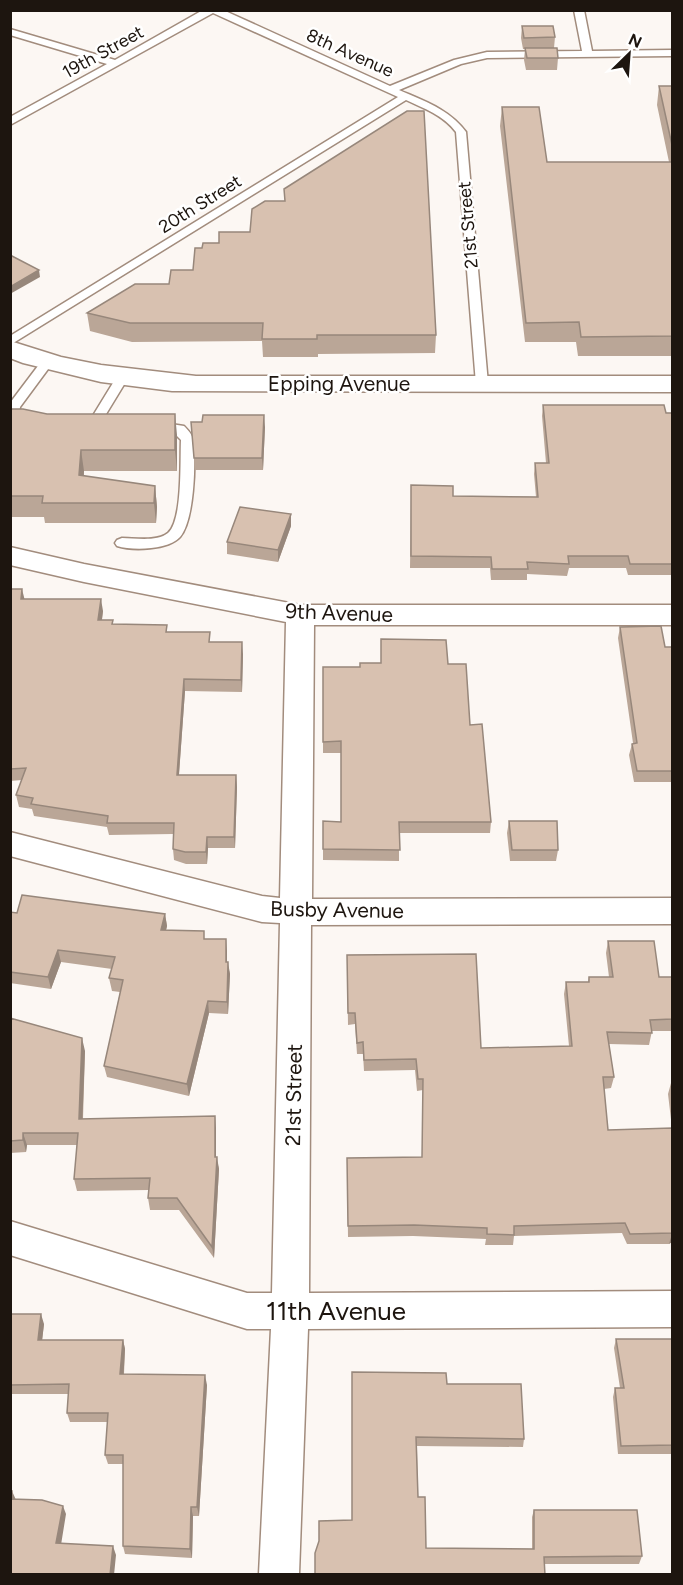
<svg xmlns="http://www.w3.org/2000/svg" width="683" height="1585" font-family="Figtree,sans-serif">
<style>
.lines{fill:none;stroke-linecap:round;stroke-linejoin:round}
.service-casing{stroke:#a28c7d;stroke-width:3}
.minor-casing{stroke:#a28c7d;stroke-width:3}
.tertiary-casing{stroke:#a28c7d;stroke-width:3}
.service{fill:#fff;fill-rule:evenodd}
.minor{fill:#fff;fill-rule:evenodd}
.tertiary{fill:#fff;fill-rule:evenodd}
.wall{fill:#baa697}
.shaded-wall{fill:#97877b}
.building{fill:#d8c1b0;stroke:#97877b;stroke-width:1.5}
.labels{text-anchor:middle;stroke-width:5;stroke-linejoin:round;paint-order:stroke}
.far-street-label{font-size:18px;fill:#1d150f;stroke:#fff}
.street-label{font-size:21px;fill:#1d150f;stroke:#fff}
.near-street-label{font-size:26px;fill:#1d150f;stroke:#fff}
</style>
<rect width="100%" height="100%" fill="#fcf7f3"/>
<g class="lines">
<g class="service-casing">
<path id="service" d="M203 10H223L390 86 454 60 487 52 582 51 574 10H584L592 51 672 50V56L487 58 461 64 399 90C424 101 449 109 466 132L488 384 486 387H478L476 384 456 132C443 115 425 109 406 100L10 345V336L398 97 213 13 10 125V117L107 64 10 35V29L115 60Z
M48 357 54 361 20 407 19 415 29 423 23 427 13 424 10 403 44 358Z
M122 374 128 378 100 424 104 427 98 431 88 430 86 427 116 378Z
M158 422 184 426C188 430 193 435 193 441 196 463 194 521 180 537 168 550 133 551 117 546L115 543 117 540 122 538C135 538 157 542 168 533 183 520 180 459 181 440L172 431 154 429 152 426Z"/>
</g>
<g class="minor-casing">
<path id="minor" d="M10 547 84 564 300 605H672V625H314L312 899 672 898V924L311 925 309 1293 672 1291V1327L308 1329 299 1574H259L271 1329H247L10 1255V1221L247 1293H272L280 923 262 922 10 856V832L262 896 280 898 286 622 84 582 10 565Z"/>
</g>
<g class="tertiary-casing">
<path id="tertiary" d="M10 341 61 357 101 365 196 376H672V392L172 391 101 382 23 363 10 358Z"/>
</g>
<use href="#service" class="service"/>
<use href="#minor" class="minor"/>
<use href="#tertiary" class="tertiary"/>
</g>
<path class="wall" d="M522 26 555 37 554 48 558 58 557 70H526L524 60 525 49H523L521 38Z
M659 86H672V356H578L576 342H525L500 126 502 107 547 162H669L657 105Z
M284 189 436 335 435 353 318 354V357H263L262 341 132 342 90 331 87 313 169 284 193 270 202 248 250 232 285 201Z
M543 405 672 413V575H628L626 568H569L567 576 527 574V580H491L490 568H410L411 496 536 497 534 474 535 463H546L542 416Z
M10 409 177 435V471H84V476L155 486 157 507 156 523H45L44 517H10Z
M191 422 265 427 263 470H195Z
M291 514V526L278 562 227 554V542Z
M10 589 24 599 103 611 102 620 113 624 168 632 210 642 243 654 242 692 185 691 179 775H236L237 787 235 848H208L207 864H186L174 860 173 849V834L109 835 107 827 34 816 32 809 19 807 16 795 22 780 10 781Z
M620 627 665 647H672V782H634L629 755 632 744 633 743 618 638Z
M381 639 448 664 470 725 491 822 490 833H399V861L323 860V821L341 822V753H323V667H360L381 663Z
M509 821 558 850 556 861H510L507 833Z
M10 912 17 913 165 914 167 926 166 930 205 939 227 951V962L230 974 228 1014 209 1013 189 1096 107 1077 104 1066 120 992 112 991 109 978 112 969 61 962 51 989 10 983Z
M608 941 659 977H672V1031H652L649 1045 609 1044 614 1077 611 1088 604 1089 608 1130 672 1128 668 1094 671 1083H672V1242L669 1244H627L622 1233 514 1236 513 1245H485L486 1239 413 1236 348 1237 347 1158 422 1157 423 1090 417 1091 415 1070 364 1071 363 1054H357L355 1024 348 1025 347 955 481 1048 569 1046 564 994 566 982H588L589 977H609L606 953Z
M10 1018 85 1051 83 1119 216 1128V1157L219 1169 214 1258 179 1210H150L148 1198 149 1190 77 1191 74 1179 77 1145H27L26 1152 10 1153Z
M10 1314 44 1324 42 1340H123L125 1349 124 1374 207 1385 199 1516H193L192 1558 125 1554 123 1546V1464H108L105 1455 108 1422H70L67 1413 69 1394H10Z
M616 1339H672V1454H618L613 1397 615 1388H620L614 1348Z
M447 1384 524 1439 523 1447 417 1446 418 1497 426 1548 532 1549V1517L534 1510 642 1556 639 1564H544L315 1575 352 1520Z"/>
<path class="shaded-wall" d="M39 270 40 277 10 294V287Z
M175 414 177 435V471L175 450Z
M264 415 265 427 263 470 262 458Z
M81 450 84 471 82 496 79 475Z
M155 486 157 507 156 523 154 503Z
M291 514V526L278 562V550Z
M22 589 25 601 21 599Z
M101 599 103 611 100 633 98 620Z
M242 642 243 654 242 692 241 680Z
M184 679 185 691 178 787 177 775Z
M236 775 237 787 235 848 234 837Z
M207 837 208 848 207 864 206 852Z
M165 914 167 926 163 943 161 930Z
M226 939 227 951V974L226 962Z
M58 950 61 962 51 989 48 977Z
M228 962 230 974 228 1014 227 1002Z
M208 1001 209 1013 189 1096 187 1084Z
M82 1038 85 1051 82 1131 79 1119Z
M215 1116 216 1128V1169L215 1157Z
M23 1133 27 1145 26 1152 23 1140Z
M217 1157 219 1169 214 1258 212 1247Z
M672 1234V1242L669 1244Z
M41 1314 44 1324 41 1350 38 1340Z
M123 1340 125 1349 123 1384 120 1374Z
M205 1375 207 1385 199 1516 197 1507Z
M12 1491 16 1500 11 1499Z
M63 1506 66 1514 60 1551 56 1543Z
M191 1507 193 1516 192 1558 190 1549Z
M113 1546 116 1555 114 1575H110Z"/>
<path class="building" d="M522 26H553L555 37 524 38Z
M525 48H557L558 58H527Z
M659 86H672V145Z
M502 107H539L547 162H672V336L581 337 579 322 526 323Z
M407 111H424L436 335H317V339H262L263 323H130L87 313 135 284H169L171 270H193L195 248H202L203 243H219V232H250L252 209 265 201H285L284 189Z
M10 255 39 270 10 287Z
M543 405H664L666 413H672V564H630L628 556H568L569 564 527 562 528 569H492L491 557 411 556V485L453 486V496L538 497 535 463H549Z
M10 409H23L47 414H175V450H81L79 475 155 486 154 503H42L43 496H10Z
M203 415H264L262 458H194L191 422H202Z
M240 507 291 514 278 550 227 542Z
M10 589H22L21 599H101L98 620H113L112 624 167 625 166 632H210L209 642H242L241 680 184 679 177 775H236L234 837H207L206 852H185L173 849 174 823H107L108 816 31 804 33 798 16 795 26 768 10 769Z
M661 626 665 647H672V771H637L632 744 637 743 620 627Z
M381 639 446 640 448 664H466L470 725 482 724 491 822H399L400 850 323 849V821L341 822V741L323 742V667H360V663H381Z
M509 821H557L558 850H512Z
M22 895 165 914 161 930 204 931V939H226V962H228L227 1002 208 1001 187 1084 104 1066 123 980 109 978 115 957 58 950 48 977 10 972V912L17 913Z
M608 941H654L659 977H672V1019L650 1020 652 1033 607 1032 614 1077H603L608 1130 672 1128V1233L630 1234 625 1223 514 1226V1235L487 1234V1228L414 1225 348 1226 347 1158 422 1157 423 1079H418L416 1059 364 1060 363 1042 357 1043 355 1013H348L347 955 476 954 481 1048 572 1046 566 982H589V977H613Z
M10 1018 82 1038 79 1119 215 1116V1157H217L212 1247 177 1198H148L150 1178 74 1179 78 1133H23V1140L10 1141Z
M10 1314H41L38 1340H123L120 1374 205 1375 197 1507H191L190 1549 123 1546V1455H105L108 1413H67L69 1384 10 1385Z
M616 1339H672V1445L621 1446 615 1388H624Z
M352 1372 446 1373 447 1384H521L524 1439 416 1437 418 1497H425L426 1548 534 1549V1510H637L642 1556 544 1557 545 1575H315V1553L319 1541V1521L352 1520Z
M10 1491H12L11 1499 42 1500 63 1506 56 1543 113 1546 110 1575H10Z"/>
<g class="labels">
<g class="far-street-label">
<text transform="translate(103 52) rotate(-29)" y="6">19th Street</text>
<text transform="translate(350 53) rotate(24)" y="6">8th Avenue</text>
<text transform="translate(200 204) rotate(-32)" y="6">20th Street</text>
<text transform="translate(468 225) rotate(-95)" y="6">21st Street</text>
</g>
<g class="street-label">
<text x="339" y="391">Epping Avenue</text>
<text transform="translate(339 613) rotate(2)" y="7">9th Avenue</text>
<text transform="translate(337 910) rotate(1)" y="7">Busby Avenue</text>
<text transform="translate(294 1095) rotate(-89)" y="7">21st Street</text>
</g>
<g class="near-street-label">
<text x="336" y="1320">11th Avenue</text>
</g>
</g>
<rect width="683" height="1585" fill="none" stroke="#1d150f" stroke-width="24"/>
<g transform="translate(629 54) rotate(25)" stroke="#ffffff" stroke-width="4.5" paint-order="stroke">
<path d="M0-4.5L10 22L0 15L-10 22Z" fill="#1d150f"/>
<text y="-9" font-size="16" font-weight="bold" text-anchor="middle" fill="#1d150f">N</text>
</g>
</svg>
